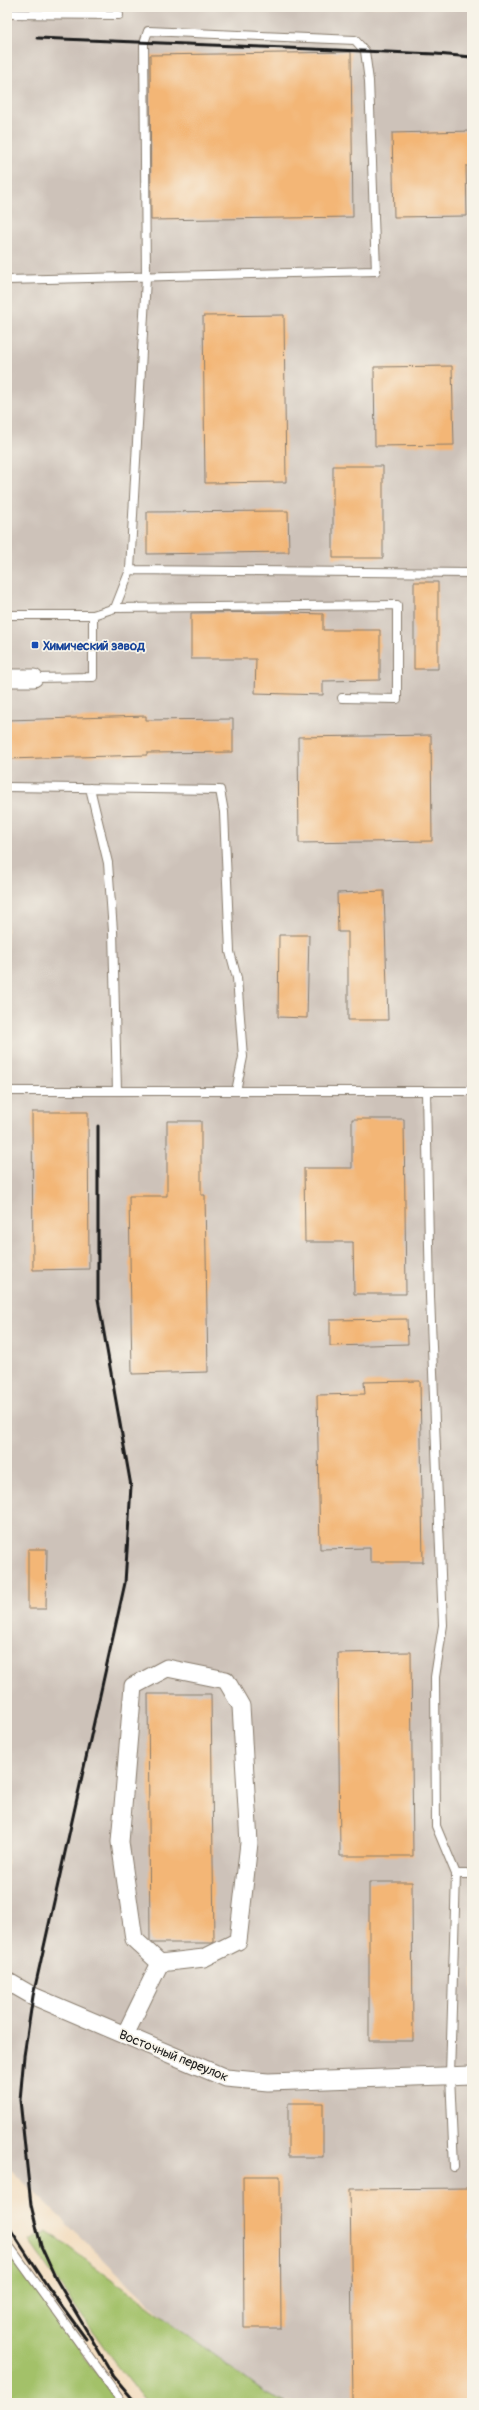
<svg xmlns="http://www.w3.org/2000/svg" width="479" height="2410" font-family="Pangolin,sans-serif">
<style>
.industrial{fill:#cdc2b9}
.green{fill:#a3c169;stroke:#606e42}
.building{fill:#f3b676}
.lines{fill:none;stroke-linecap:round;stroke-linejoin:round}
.lane-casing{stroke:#887c6d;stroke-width:10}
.street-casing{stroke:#887c6d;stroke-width:19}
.lane{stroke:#fff;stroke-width:8}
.street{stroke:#fff;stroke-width:17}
.rail{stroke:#1c1c1c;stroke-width:3}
.transit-dot{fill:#1a4fb4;stroke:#f7f3e8;stroke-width:1.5}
.labels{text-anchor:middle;stroke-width:3.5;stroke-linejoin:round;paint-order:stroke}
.transit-label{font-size:13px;font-weight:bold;fill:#164399;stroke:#f7f3e8;text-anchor:start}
.street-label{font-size:13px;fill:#1c1c1c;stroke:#f7f3e8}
</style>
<rect width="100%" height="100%" fill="#f7f3e8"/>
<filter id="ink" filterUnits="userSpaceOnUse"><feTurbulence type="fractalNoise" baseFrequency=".025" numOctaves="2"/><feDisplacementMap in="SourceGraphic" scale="8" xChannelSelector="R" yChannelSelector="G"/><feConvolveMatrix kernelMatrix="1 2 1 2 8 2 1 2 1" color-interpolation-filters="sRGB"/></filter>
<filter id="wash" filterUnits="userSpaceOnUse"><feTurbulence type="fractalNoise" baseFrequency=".012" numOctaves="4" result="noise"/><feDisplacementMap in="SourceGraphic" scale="16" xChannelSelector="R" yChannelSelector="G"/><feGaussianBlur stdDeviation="0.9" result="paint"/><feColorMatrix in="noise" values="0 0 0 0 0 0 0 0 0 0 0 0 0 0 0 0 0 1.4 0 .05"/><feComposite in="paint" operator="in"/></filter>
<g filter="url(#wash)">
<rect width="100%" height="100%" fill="#f3dcbe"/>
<path class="industrial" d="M7 7H472V2403H252L7 2166Z"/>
<path class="green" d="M47 2231 266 2394 286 2403H147L113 2360 29 2241Z
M7 2249 119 2403H7Z"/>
<g id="blocks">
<path class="building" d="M351 52 353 217 151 220 150 55Z
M471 131 472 165 466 166 467 216 394 217 392 133Z
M284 315 286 482 205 483 203 316Z
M452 366 454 445 375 446 374 367Z
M333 466H383V558H333Z
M288 511 289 552 147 554V512Z
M414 582H438V669H414Z
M292 612V613L323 614V630H380V680L323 681V695L255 693 256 659H191V613Z
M146 716V720L233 719V752L147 753V755L7 759V720Z
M431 735 432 841 299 843 298 737Z
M384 891 388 1020H348V932H338L337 893Z
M279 935H309L307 1018 278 1017Z
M32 1112H88L89 1269 33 1270Z
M352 1119H404L406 1294H354L353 1242H305L304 1168H352Z
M167 1121H201V1195H205L208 1372 132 1374 129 1196H167Z
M407 1319 408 1344 330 1346V1320Z
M420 1381 423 1562H370V1548L320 1549 317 1395 365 1394 364 1382Z
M28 1549H47L46 1609H28Z
M411 1652 413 1856H340L338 1653Z
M148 1694H211L214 1942 212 1943H153L150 1941Z
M369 1882H412L413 2041H369Z
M288 2103H323V2157H288Z
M243 2176H280L281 2328H244Z
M470 2188 472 2403H364L353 2399 350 2189Z"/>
</g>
</g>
<g filter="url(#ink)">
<use href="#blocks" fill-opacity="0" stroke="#887c6d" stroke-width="1"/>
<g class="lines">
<g class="lane-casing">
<path id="lane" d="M7 14 119 15
M7 280 376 271 369 81 365 51 355 40 148 31 144 43 146 278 130 570 472 573
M130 570 115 608 397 605V699L342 698
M7 615H93V677L34 678
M93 615 115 608
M7 787 220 790 224 812 230 952 237 978 243 1057 236 1091
M90 788 108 863 113 931 117 1091
M7 1091H472
M426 1091 430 1296 443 1625 435 1677 436 1826 456 1874 450 2075 454 2167
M456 1874H472
M7 2243 123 2403"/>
</g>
<g class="street-casing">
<path id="street" d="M7 678H34
M7 1981 33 1996 226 2078 268 2082 472 2075
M125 2035 160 1963 134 1939 120 1842 133 1686 167 1668 226 1680 241 1706 249 1843 238 1941 204 1958 160 1963"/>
</g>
<use href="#lane" class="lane"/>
<use href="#street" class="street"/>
<path class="rail" d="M37 38 436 54 472 57
M98 1126V1299L131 1486 125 1583 33 1996 24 2056 20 2100 31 2205 41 2246 56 2279 113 2375
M7 2224 48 2287 86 2339
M110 2372 136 2403"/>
</g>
</g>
<rect class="transit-dot" x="31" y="641" width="8" height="8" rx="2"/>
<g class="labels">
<g class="transit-label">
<text x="43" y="650">Химический завод</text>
</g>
<g class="street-label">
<text transform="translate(174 2055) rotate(22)" y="5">Восточный переулок</text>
</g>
</g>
<rect width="479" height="2410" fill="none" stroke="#f7f3e8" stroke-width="24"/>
</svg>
